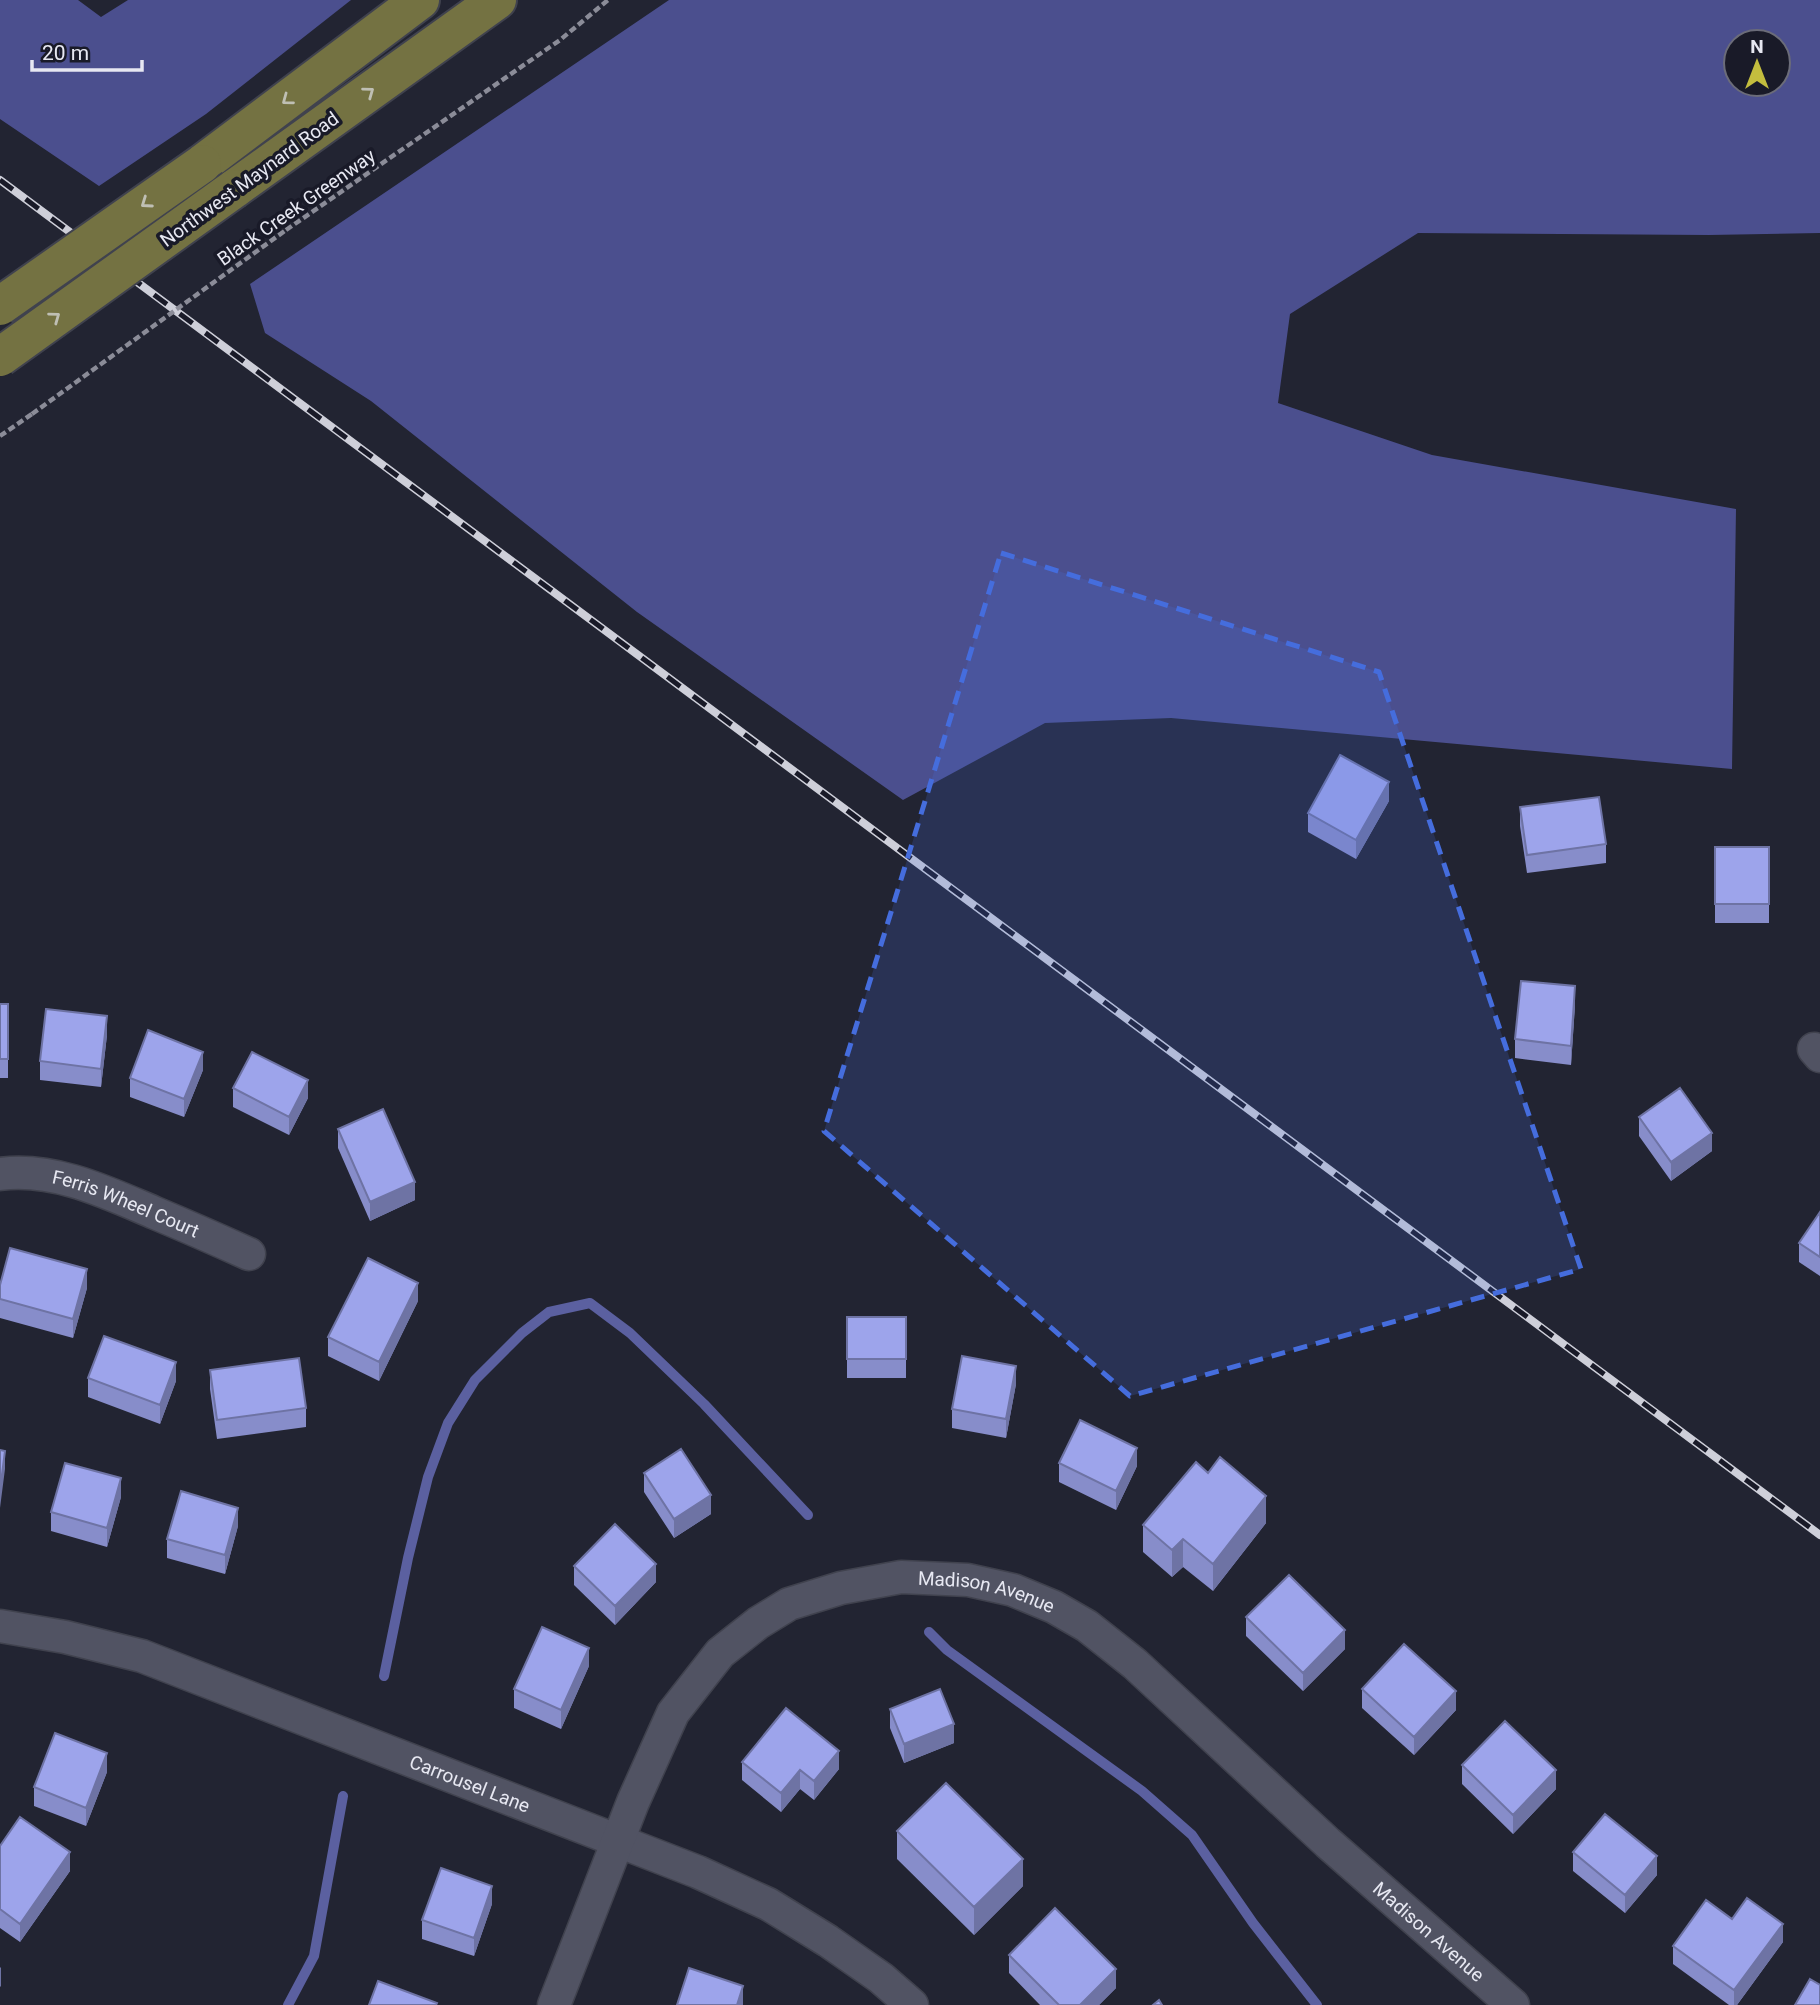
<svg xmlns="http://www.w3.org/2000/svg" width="1820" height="2005" font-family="Roboto,sans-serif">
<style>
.forest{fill:#4b4f8e;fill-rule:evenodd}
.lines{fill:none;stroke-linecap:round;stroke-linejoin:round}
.stream{stroke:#5b60a0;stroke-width:10}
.street-casing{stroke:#40424e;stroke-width:35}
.primary-casing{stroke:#40424e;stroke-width:42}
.path{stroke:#8b8c98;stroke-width:4.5;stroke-dasharray:7 3.5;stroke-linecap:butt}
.street{stroke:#515363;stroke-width:32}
.primary{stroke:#747242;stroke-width:38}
.rail-casing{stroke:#cecfd9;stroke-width:8}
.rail{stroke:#191a28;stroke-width:5;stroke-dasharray:16;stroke-linecap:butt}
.primary-bridge-casing{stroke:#40424e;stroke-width:42;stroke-linecap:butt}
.path-bridge{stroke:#8b8c98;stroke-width:4.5;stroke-dasharray:7 3.5;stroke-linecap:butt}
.primary-bridge{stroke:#747242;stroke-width:38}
.wall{fill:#878dca}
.shaded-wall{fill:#6e73a4}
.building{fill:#9da4eb;stroke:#6e73a4;stroke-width:2}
.oneway{stroke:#bfbfb4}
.marked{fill:#456ddd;fill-opacity:0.2;stroke:#456ddd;stroke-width:5;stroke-dasharray:14 9;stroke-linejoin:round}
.labels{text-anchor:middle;stroke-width:7;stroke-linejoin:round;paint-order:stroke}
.street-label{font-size:19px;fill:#e7e8f2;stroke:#191a28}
</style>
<rect width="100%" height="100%" fill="#222432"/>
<path class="forest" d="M0 0H78L101 17 128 0H351L206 114 99 186 0 119Z
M669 0H1820V233L1709 235 1418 233 1290 314 1278 403 1432 455 1736 509 1732 769 1171 718 1045 723 903 800 637 612 371 401 265 333 250 284ZM1778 42V84H1736V42Z"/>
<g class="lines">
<path class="stream" d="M929 1632 947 1650 1142 1791 1192 1835 1253 1923 1317 2005
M384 1676 408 1558 428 1477 448 1423 475 1380 522 1333 549 1312 590 1303 630 1333 704 1404 808 1515
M288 2005 314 1956 343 1796"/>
<g class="street-casing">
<g id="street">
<path d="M1814 1049 1820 1056"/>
<path id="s1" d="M0 1174C54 1167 106 1192 155 1213 186 1226 218 1240 249 1254"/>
<path id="s2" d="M0 1626 65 1637 142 1656 698 1872 768 1904 828 1941 881 1978 912 2005"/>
<path id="s3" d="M554 2005 633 1802 673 1713 720 1653 758 1623 789 1604 841 1588 901 1577 968 1580 1013 1590 1054 1607 1087 1626 1135 1664 1328 1843 1513 2005"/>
</g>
</g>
<g class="primary-casing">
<path id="primary" d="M202 164 420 0
M234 189 497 0"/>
</g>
<path class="path" d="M286 230 560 40 608 0
M0 436 32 414"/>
<use href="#street" class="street"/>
<use href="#primary" class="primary"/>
<g class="rail-casing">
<path id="rail" d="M0 180 1820 1535"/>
</g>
<use href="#rail" class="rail"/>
<g class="primary-bridge-casing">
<path id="primary-bridge" d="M0 306 202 164
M0 357 234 189"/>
</g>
<path class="path-bridge" d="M32 414 286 230"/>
<use href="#primary-bridge" class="primary-bridge"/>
</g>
<path class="wall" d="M1389 801 1356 859 1308 832V813Z
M1520 807 1606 844V863L1527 873 1520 826Z
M1715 847H1769V923H1715Z
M0 1004H8V1078H0Z
M1575 1005 1571 1065 1515 1058V1039Z
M107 1035 101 1087 40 1080V1061Z
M203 1070 184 1117 130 1097V1078Z
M233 1088 308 1098 289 1135 233 1107Z
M1639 1117 1712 1151 1671 1181 1639 1136Z
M338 1129 415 1200 370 1221 338 1148Z
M1820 1212V1276L1799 1262V1243Z
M0 1285 87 1288 73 1338 0 1318Z
M418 1301 379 1381 328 1356V1337Z
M847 1317H906V1378H847Z
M210 1370 306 1408V1427L217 1439 210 1389Z
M88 1378 176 1381 160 1424 88 1397Z
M1016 1384 1006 1438 952 1428V1409Z
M1059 1463 1137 1466 1116 1510 1059 1482Z
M644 1473 711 1514 674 1538 644 1492Z
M121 1497 107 1547 51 1531V1512Z
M1266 1523 1213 1591 1183 1567 1172 1577 1143 1552V1525Z
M238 1526 225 1574 167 1558V1539Z
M574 1566 656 1582 615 1625 574 1585Z
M1246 1617 1345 1649 1303 1691 1246 1636Z
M589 1666 561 1729 514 1708V1689Z
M1362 1689 1456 1710 1414 1755 1362 1708Z
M890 1709 954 1743 904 1763 890 1728Z
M742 1762 839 1769 814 1800 800 1789 781 1812 742 1780Z
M1462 1765 1556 1789 1513 1834 1462 1784Z
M107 1772 86 1826 34 1806V1787Z
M897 1831 1023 1886 974 1935 897 1859Z
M0 1846 70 1871 20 1942 0 1928Z
M1573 1852 1657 1875 1625 1913 1573 1871Z
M492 1904 474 1956 422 1939V1920Z
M1732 1919 1783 1942 1737 2005H1729L1673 1964V1946Z
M1009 1955 1116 1988 1099 2005H1040L1009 1973Z"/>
<path class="shaded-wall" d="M1389 782V801L1356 859V840Z
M1575 986V1005L1571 1065V1046Z
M107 1016V1035L101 1087V1069Z
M203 1052V1070L184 1117V1099Z
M308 1080V1098L289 1135V1117Z
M1712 1133V1151L1671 1181V1162Z
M415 1182V1200L370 1221V1202Z
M87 1269V1288L73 1338V1319Z
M418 1283V1301L379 1381V1362Z
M176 1362V1381L160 1424V1405Z
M1016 1366V1384L1006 1438V1419Z
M1137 1448V1466L1116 1510V1491Z
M5 1451V1469L0 1508V1490Z
M121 1478V1497L107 1547V1528Z
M711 1495V1514L674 1538V1519Z
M1266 1496V1523L1213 1591V1564Z
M238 1508V1526L225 1574V1555Z
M1183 1539V1567L1172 1577V1550Z
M656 1564V1582L615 1625V1606Z
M1345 1630V1649L1303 1691V1673Z
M589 1648V1666L561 1729V1710Z
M1456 1691V1710L1414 1755V1737Z
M954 1724V1743L904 1763V1744Z
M839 1751V1769L814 1800V1781Z
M107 1753V1772L86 1826V1808Z
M800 1770V1789L781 1812V1793Z
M1556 1770V1789L1513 1834V1815Z
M70 1852V1871L20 1942V1924Z
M1657 1856V1875L1625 1913V1895Z
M1023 1859V1886L974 1935V1907Z
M492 1886V1904L474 1956V1938Z
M1783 1924V1942L1737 2005H1734V1990Z
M1 1967V1986L0 1987V1968Z
M1116 1969V1988L1099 2005H1080Z
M743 1986V2005H737Z"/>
<path class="building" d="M1340 755 1389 782 1356 840 1308 813Z
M1599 797 1606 844 1527 855 1520 807Z
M1715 847H1769V904H1715Z
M1521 981 1575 986 1571 1046 1515 1039Z
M0 1004H8V1059H0Z
M46 1009 107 1016 101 1069 40 1061Z
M148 1030 203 1052 184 1099 130 1078Z
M252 1052 308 1080 289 1117 233 1088Z
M1680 1088 1712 1133 1671 1162 1639 1117Z
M383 1109 415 1182 370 1202 338 1129Z
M1820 1212V1257L1799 1243Z
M10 1248 87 1269 73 1319 0 1299V1285Z
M368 1258 418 1283 379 1362 328 1337Z
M847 1317H906V1359H847Z
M104 1336 176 1362 160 1405 88 1378Z
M962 1356 1016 1366 1006 1419 952 1409Z
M299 1358 306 1408 217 1420 210 1370Z
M1080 1420 1137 1448 1116 1491 1059 1463Z
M681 1449 711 1495 674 1519 644 1473Z
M0 1450 5 1451 0 1490Z
M1220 1457 1266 1496 1213 1564 1183 1539 1172 1550 1143 1525 1196 1462 1208 1473Z
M65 1463 121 1478 107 1528 51 1512Z
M181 1491 238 1508 225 1555 167 1539Z
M615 1524 656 1564 615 1606 574 1566Z
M1289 1575 1345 1630 1303 1673 1246 1617Z
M542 1627 589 1648 561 1710 514 1689Z
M1404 1644 1456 1691 1414 1737 1362 1689Z
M940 1689 954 1724 904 1744 890 1709Z
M786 1708 839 1751 814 1781 800 1770 781 1793 742 1762Z
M1505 1721 1556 1770 1513 1815 1462 1765Z
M55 1733 107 1753 86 1808 34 1787Z
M946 1783 1023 1859 974 1907 897 1831Z
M1605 1814 1657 1856 1625 1895 1573 1852Z
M20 1817 70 1852 20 1924 0 1909V1846Z
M441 1868 492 1886 474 1938 422 1920Z
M1747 1898 1783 1924 1734 1990 1673 1946 1706 1900 1732 1919Z
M1055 1908 1116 1969 1080 2005H1059L1009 1955Z
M689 1968 743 1986 737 2005H677Z
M1810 1979 1820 1985V2005H1795Z
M378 1981 437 2003 436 2005H369Z
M1159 2000 1162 2005H1153Z"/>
<defs><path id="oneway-chevron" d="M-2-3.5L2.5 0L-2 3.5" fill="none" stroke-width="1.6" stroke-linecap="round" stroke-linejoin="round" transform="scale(1.75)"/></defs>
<g class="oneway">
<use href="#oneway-chevron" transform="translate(369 92) rotate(-36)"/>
<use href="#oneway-chevron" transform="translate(287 100) rotate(143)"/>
<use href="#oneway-chevron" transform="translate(146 203) rotate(145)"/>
<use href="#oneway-chevron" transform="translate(55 317) rotate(-36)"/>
</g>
<path class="marked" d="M1001 553 1379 672 1581 1269 1130 1396 824 1131Z"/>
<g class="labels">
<g class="street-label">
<text transform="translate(249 179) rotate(-36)" y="7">Northwest Maynard Road</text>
<text transform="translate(296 207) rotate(-35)" y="7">Black Creek Greenway</text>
<text dy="7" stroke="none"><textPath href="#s1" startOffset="131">Ferris Wheel Court</textPath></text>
<text dy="7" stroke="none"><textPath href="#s3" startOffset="679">Madison Avenue</textPath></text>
<text dy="7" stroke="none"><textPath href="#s2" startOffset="497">Carrousel Lane</textPath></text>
<text dy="7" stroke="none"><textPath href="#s3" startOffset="1246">Madison Avenue</textPath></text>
</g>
</g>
<g transform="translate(1757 63)"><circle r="33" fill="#191a28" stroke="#6b6c79" stroke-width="2"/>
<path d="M0-5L12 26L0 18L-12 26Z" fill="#c3bd3e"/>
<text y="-10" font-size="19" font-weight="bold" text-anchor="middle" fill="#e7e8f2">N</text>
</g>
<path d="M32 60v10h110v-10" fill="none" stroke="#e7e8f2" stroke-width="3.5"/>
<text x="42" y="60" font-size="21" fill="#e7e8f2" stroke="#191a28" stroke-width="5" paint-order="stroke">20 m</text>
</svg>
